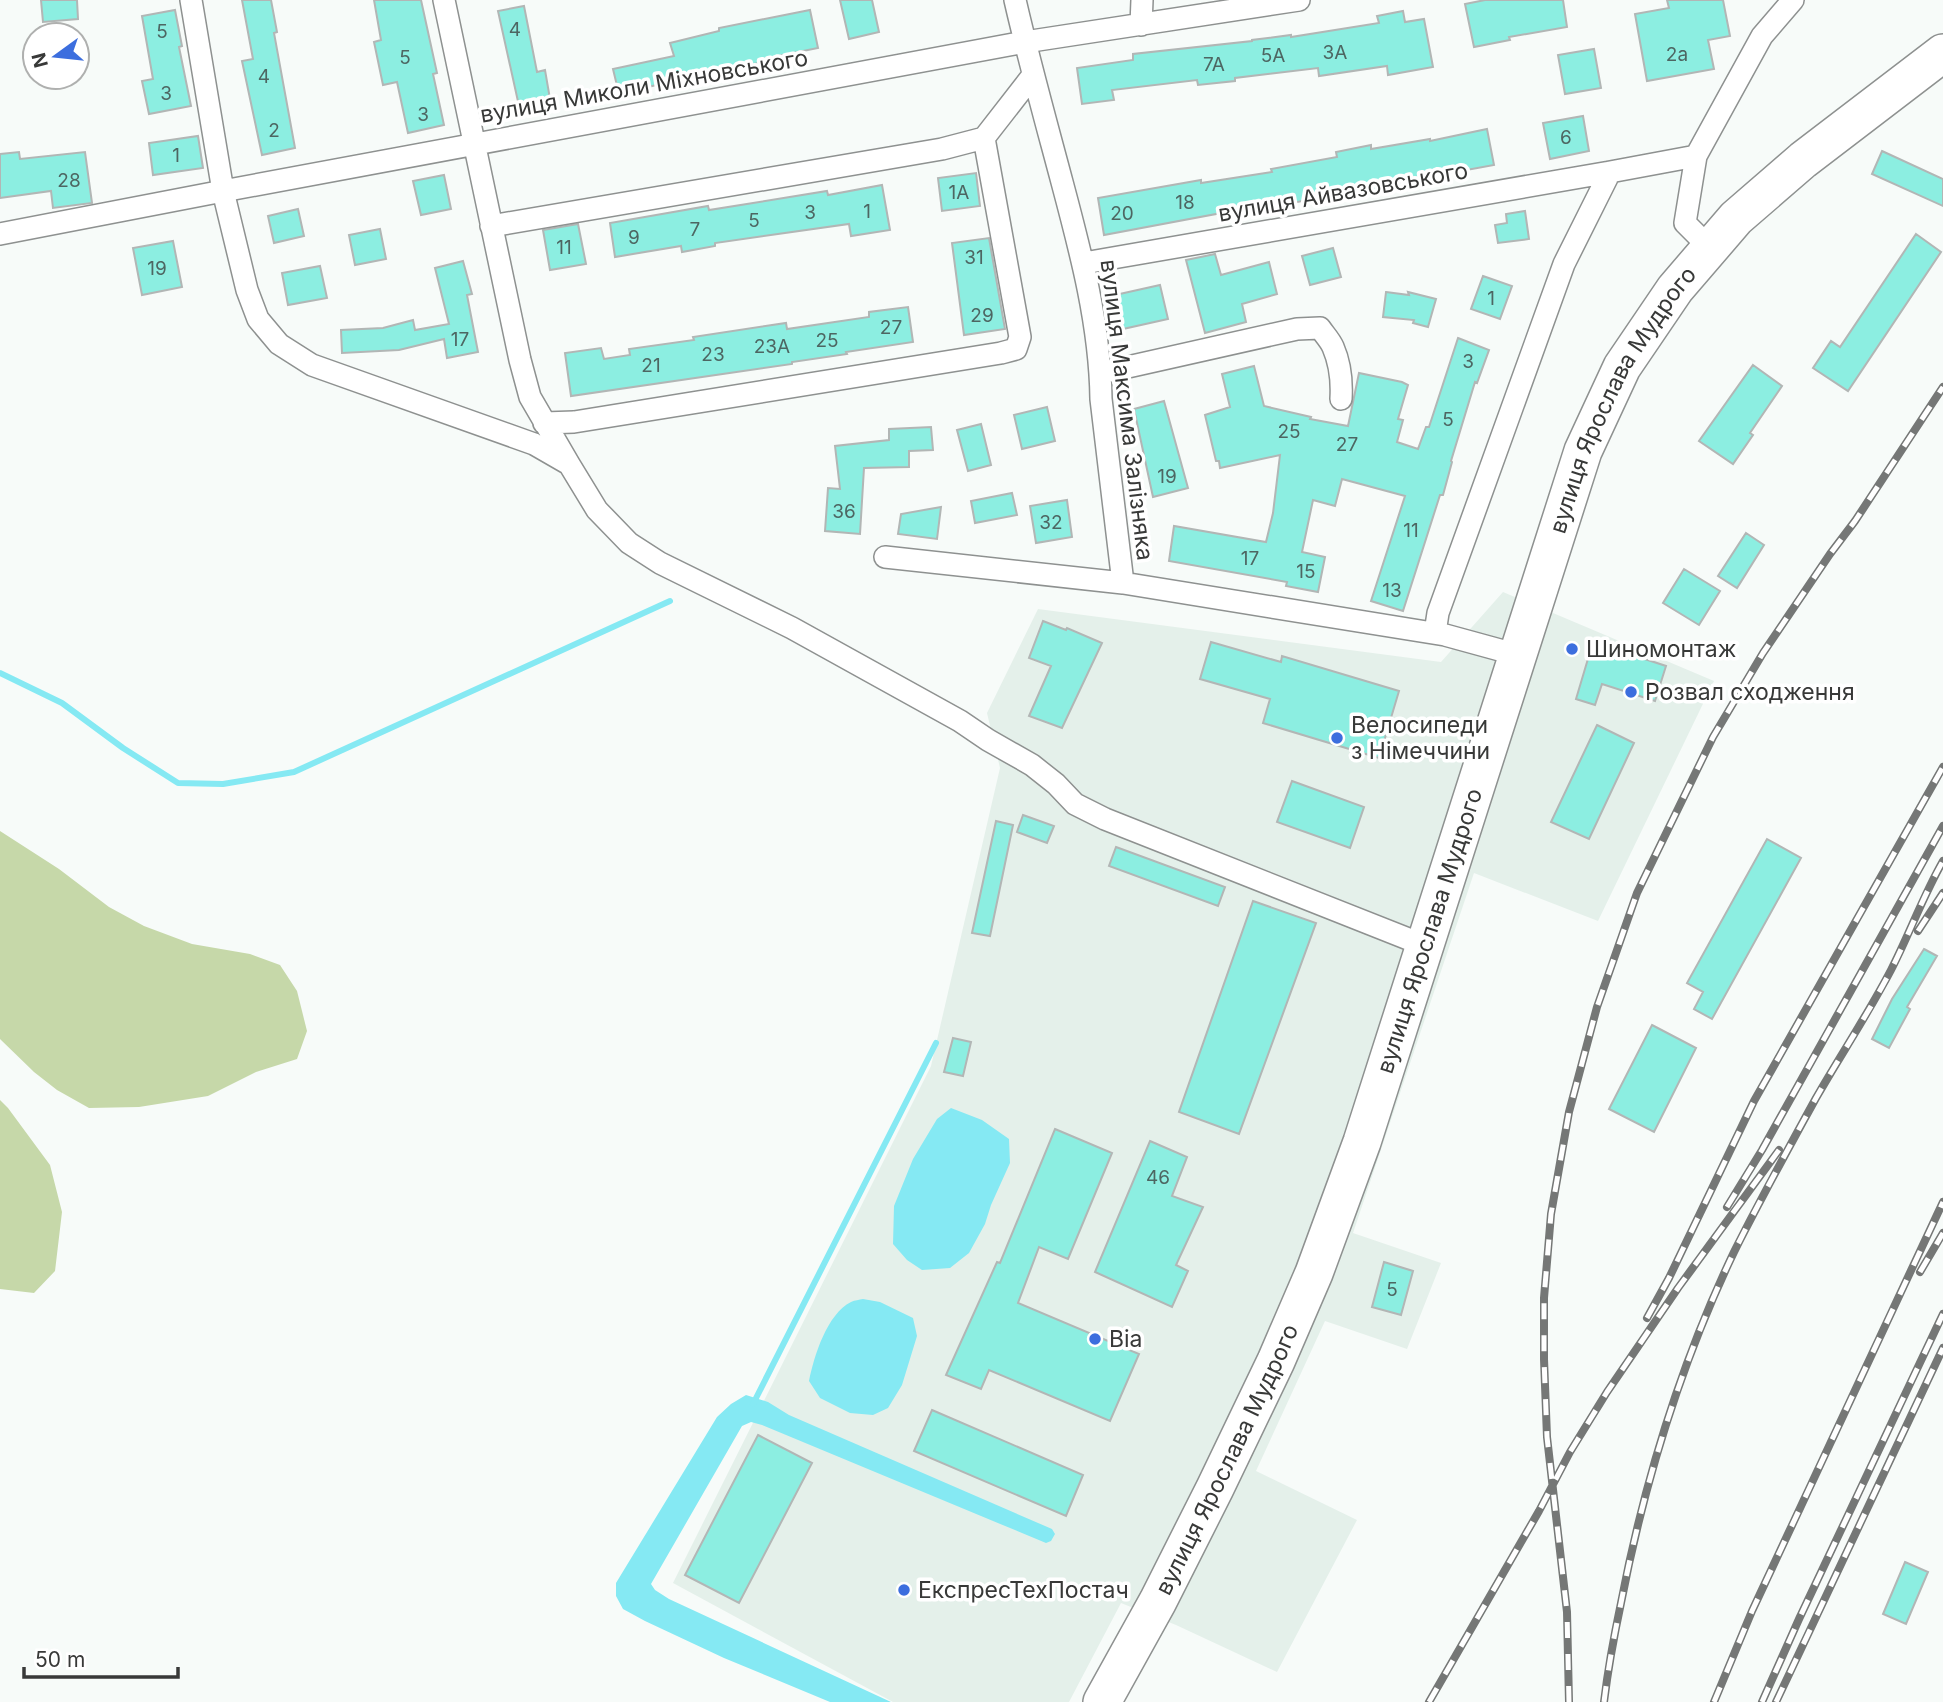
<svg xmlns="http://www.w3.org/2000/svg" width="1943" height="1702" font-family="Inter,sans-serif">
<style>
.built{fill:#e4f0ea}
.green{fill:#c6d8a9}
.water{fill:#85e9f3}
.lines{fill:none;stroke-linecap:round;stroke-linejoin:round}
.stream{stroke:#85e9f3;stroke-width:6}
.building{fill:#8ceee1;stroke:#b2b6b5;stroke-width:2}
.minor-casing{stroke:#8e9190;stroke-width:24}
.trunk-casing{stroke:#8e9190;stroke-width:40}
.minor{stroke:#fff;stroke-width:21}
.trunk{stroke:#fff;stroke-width:37}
.rail-casing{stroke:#757776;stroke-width:8}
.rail{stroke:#fff;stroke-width:5;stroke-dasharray:16;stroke-linecap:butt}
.poi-dot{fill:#3c6ede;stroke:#fff;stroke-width:2.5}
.labels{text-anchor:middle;stroke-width:7;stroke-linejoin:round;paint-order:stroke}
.number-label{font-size:19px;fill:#4d6662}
.street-label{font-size:23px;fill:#383938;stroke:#fff}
.poi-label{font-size:23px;fill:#383938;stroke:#fff;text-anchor:start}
</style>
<rect width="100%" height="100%" fill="#f7fbf9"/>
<path class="built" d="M1503 592 1714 681 1598 921 1474 873 1353 1233 1441 1263 1407 1349 1325 1321 1256 1471 1357 1520 1277 1672 1176 1625 1121 1603 1069 1702H893L673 1583 931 1066 1000 768 987 713 1038 609 1441 662Z"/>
<path class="green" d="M0 831 59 869 109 907 144 926 192 944 250 954 280 965 297 991 307 1031 297 1059 256 1072 208 1096 139 1107 89 1108 57 1090 34 1072 0 1039Z
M0 1100 8 1108 50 1165 62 1212 55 1271 34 1293 0 1289Z"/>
<path class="water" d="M951 1108 982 1120 1009 1139 1010 1163 991 1205 985 1224 969 1253 950 1268 922 1270 907 1260 893 1244 894 1206 913 1159 937 1119Z
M863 1299 880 1302 913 1318 917 1336 902 1385 888 1408 873 1415 850 1413 820 1398 809 1381C814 1356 827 1314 851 1302 855 1300 859 1300 863 1299Z
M746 1395 768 1402 789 1415 1052 1529 1055 1534 1051 1541 1046 1543 762 1425 751 1422 742 1426 651 1584 655 1590 669 1599 891 1702H830L724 1658 645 1621 623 1609 616 1596V1583L717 1417 731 1404Z"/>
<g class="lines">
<path class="stream" d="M0 673 62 703 123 748 178 783 223 784 294 772 670 601
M753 1404 936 1043"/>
</g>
<path class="building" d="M41 0H77L78 19 43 22Z
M242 0H271L277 32 274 33 295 148 262 155 242 61 253 59Z
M374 0H421L437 73 433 74 444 125 408 133 397 82 383 85 374 42 381 40Z
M840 0H872L879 32 849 39Z
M1485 0H1563L1567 27 1509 37 1510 40 1474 47 1465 4Z
M1667 0H1723L1730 36 1708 40 1714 69 1647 81 1635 14 1669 8Z
M524 6 537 72 545 70 550 99 519 106 498 11Z
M175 10 182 46 179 47 191 106 149 114 142 81 153 79 142 16Z
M810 10 818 48 758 60 759 63 727 69V68L619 94 613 69 674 56 670 43 719 31V28Z
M1403 11 1405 22 1424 19 1433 67 1388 75 1387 66 1319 76 1318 68 1235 78V81L1198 85 1197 80 1112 90 1114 100 1082 104 1077 68 1133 60V54L1252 41V40L1291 35V37L1379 23 1377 16Z
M1594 49 1601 88 1565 94 1558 55Z
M1583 116 1589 151 1550 159 1543 123Z
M1487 129 1494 165 1379 186 1380 189 1345 196 1344 193 1256 210V212L1228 216 1227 212 1104 235 1098 198 1201 180V183L1272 172 1271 169 1337 157 1336 152 1371 145V149L1430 139V141Z
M198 136 203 168 153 175 149 143Z
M1882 151 1943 179V206L1872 174Z
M19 152 20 159 85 152 92 203 53 208 51 191 0 198V154Z
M976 173 980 206 942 211 938 178Z
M444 175 451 209 421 215 413 181Z
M882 185 890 230 851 236 849 224 715 243V246L682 252 681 246 615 257 610 223 708 206 709 210 827 191 828 195Z
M298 209 304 236 274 243 268 216Z
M1525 211 1529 239 1498 243 1495 225 1507 223 1506 214Z
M578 224 586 264 550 270 543 230Z
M380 229 386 259 355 265 349 235Z
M1916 234 1941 252 1848 391 1813 368 1831 341 1840 347Z
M989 238 1005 329 964 335 952 243Z
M173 241 182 287 142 295 133 248Z
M1333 248 1341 277 1310 285 1302 256Z
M1215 254 1221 275 1269 262 1277 294 1242 304 1246 322 1205 333 1186 260Z
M463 261 472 294 467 295 478 352 447 358 444 339 399 350 342 353 341 330 383 328 413 320 415 330 449 324 435 268Z
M320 266 327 298 288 305 282 273Z
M1483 276 1512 286 1500 319 1471 309Z
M1160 285 1168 319 1123 329 1115 295Z
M1386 292 1409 295 1408 292 1436 299 1428 327 1413 323 1414 320 1383 317Z
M908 307 913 342 846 352 847 354 792 362V364L571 396 565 353 601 348 604 359 630 355 629 349 694 340 693 337 786 323 787 329 869 317V312Z
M1458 338 1489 350 1477 383 1475 382 1451 461 1452 462 1443 495H1440L1403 611 1371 601 1405 496 1342 479 1335 506 1313 500 1302 552 1325 557 1318 592 1286 586 1287 582 1169 561 1174 526 1266 542 1273 513 1280 455 1220 468 1219 461H1216L1205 415 1230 407 1222 374 1254 366 1264 406 1311 417 1310 419 1348 426 1359 373 1402 382 1408 385 1398 419 1403 420 1397 442 1418 449 1426 427H1429Z
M1753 365 1782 386 1750 433 1753 435 1733 464 1699 441Z
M1164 401 1188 488 1153 497 1134 409Z
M1047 407 1055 441 1022 449 1014 415Z
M981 424 991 465 968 471 957 430Z
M931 427 933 450 909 451V467L864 468 860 534 825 531 828 488 840 489 835 446 889 440V429Z
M1012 493 1017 515 975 523 971 501Z
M1067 500 1072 537 1036 543 1030 506Z
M941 507 937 539 898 534 901 514Z
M1746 533 1764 545 1737 588 1718 576Z
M1684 569 1720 591 1699 625 1663 603Z
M1043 621 1066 630 1067 628 1102 643 1062 728 1029 716 1051 666 1029 658Z
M1211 642 1281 662 1282 656 1399 691 1379 758 1263 723 1270 699 1200 679Z
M1593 642 1666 666 1655 701 1602 684 1595 705 1576 699Z
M1597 725 1634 743 1589 839 1551 822Z
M1292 781 1364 807 1350 848 1277 822Z
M1023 815 1054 826 1047 843 1017 832Z
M996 821 1013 825 990 936 972 933Z
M1767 839 1801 858 1712 1019 1694 1009 1703 992 1687 983Z
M1116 847 1225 887 1218 906 1109 866Z
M1253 901 1316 923 1239 1134 1179 1112Z
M1924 949 1937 956 1907 1007 1910 1009 1889 1048 1872 1039 1892 999Z
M1652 1025 1696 1048 1654 1132 1609 1109Z
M953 1038 971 1042 963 1076 944 1072Z
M1055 1129 1112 1153 1068 1259 1039 1247 1018 1303 1139 1354 1110 1421 989 1370 981 1389 946 1375 997 1262 1000 1263Z
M1150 1141 1187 1157 1172 1196 1203 1207 1176 1265 1188 1271 1172 1307 1095 1272Z
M1384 1262 1413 1271 1401 1315 1372 1307Z
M932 1410 1083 1475 1066 1516 914 1451Z
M758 1435 812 1463 739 1603 685 1575Z
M1905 1562 1928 1572 1906 1624 1883 1614Z"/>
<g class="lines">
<g class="minor-casing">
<path id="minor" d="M191 0 223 191 247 290 258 319 279 344 312 365 534 444 567 463
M444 0 520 360 530 397 569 464 597 510 629 543 660 563 792 628 960 721 988 740 1032 765 1056 784 1075 804 1105 819 1426 946
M1015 0C1029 61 1046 122 1062 182 1081 253 1100 325 1101 399L1123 583
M1141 25 1142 0
M491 226 942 149 984 138
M0 234 223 191 1025 42 1299 0
M1710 248 1685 223 1696 156 1762 36 1793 0
M1084 263 1610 172 1696 156
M1101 373 1297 329 1320 328C1324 334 1330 340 1333 347 1340 363 1342 382 1341 399
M544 423 574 422 1001 353 1016 349 1020 337 984 138 1033 75
M885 557 1123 583 1445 635 1518 655
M1435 633 1438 613 1564 264 1610 172"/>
</g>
<g class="trunk-casing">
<g id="trunk">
<path id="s1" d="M1102 1702 1158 1601 1215 1488 1276 1361 1314 1273 1362 1142 1583 451 1622 367 1675 289 1736 218 1803 160 1943 53"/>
</g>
</g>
<use href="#minor" class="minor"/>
<use href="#trunk" class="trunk"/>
<g class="rail-casing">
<path id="rail" d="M1918 931 1943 893
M1727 1207 1762 1150 1943 826
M1920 1272 1943 1233
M1647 1318 1669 1278 1754 1101 1943 767
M1429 1702 1539 1511 1570 1452 1607 1392 1678 1288 1779 1150
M1569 1702 1567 1612 1547 1437 1544 1359V1298L1551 1214 1569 1112 1597 1007 1637 893 1713 737 1763 653 1830 554 1855 521 1943 387
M1604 1702C1608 1669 1614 1636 1621 1603 1644 1483 1681 1363 1734 1252 1760 1200 1788 1149 1816 1098 1840 1056 1868 1014 1891 970 1909 935 1923 896 1943 861
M1714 1702 1752 1611 1943 1202
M1762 1702 1799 1619 1943 1314
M1776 1702 1943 1348"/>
</g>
<use href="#rail" class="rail"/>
</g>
<g class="poi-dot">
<circle cx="1572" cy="649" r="7"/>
<circle cx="1631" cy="692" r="7"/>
<circle cx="1337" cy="738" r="7"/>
<circle cx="1095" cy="1339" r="7"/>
<circle cx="904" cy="1590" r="7"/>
</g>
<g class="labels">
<g class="number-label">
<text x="515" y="36">4</text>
<text x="162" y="38">5</text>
<text x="1335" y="59">3А</text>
<text x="1677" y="61">2а</text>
<text x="1273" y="62">5А</text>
<text x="405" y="64">5</text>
<text x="1214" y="71">7А</text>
<text x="264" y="83">4</text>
<text x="166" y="100">3</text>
<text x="423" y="121">3</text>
<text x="274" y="137">2</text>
<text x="1566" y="144">6</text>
<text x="176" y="162">1</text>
<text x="69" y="187">28</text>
<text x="959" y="199">1А</text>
<text x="1185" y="209">18</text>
<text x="867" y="218">1</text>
<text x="810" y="219">3</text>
<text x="1122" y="220">20</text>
<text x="754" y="227">5</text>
<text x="695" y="236">7</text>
<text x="634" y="244">9</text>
<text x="564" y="254">11</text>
<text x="974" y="264">31</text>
<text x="157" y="275">19</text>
<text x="1491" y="305">1</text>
<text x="982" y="322">29</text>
<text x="891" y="334">27</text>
<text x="460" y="346">17</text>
<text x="827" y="347">25</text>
<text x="772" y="353">23А</text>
<text x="713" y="361">23</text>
<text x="1468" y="368">3</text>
<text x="651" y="372">21</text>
<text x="1448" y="426">5</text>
<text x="1289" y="438">25</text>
<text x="1347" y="451">27</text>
<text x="1167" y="483">19</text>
<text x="844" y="518">36</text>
<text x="1051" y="529">32</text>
<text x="1411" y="537">11</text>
<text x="1250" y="565">17</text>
<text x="1306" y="578">15</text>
<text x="1392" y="597">13</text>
<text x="1158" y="1184">46</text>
<text x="1392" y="1296">5</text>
</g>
<g class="street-label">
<text transform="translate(644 86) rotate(-10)" y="8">вулиця Миколи Міхновського</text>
<text transform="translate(1343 192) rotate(-10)" y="8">вулиця Айвазовського</text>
<text dy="8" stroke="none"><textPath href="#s1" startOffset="1407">вулиця Ярослава Мудрого</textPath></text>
<text transform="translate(1127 410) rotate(83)" y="8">вулиця Максима Залізняка</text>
<text dy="8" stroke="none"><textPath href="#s1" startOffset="840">вулиця Ярослава Мудрого</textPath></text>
<text dy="8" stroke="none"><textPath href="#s1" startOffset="273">вулиця Ярослава Мудрого</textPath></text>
</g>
<g class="poi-label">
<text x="1586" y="657">Шиномонтаж</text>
<text x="1645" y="700">Розвал сходження</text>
<text x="1351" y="733">Велосипеди<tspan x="1351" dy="26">з Німеччини</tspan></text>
<text x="1109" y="1347">Віа</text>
<text x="918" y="1598">ЕкспресТехПостач</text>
</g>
</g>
<g transform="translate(56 56) rotate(255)"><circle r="33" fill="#ffffff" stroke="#afb0af" stroke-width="2"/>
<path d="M0-5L12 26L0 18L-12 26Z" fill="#3c6ede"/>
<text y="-10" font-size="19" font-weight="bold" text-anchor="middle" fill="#383938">N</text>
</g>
<path d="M24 1667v10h154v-10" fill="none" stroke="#383938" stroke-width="3.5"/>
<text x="35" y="1667" font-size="21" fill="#383938" stroke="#ffffff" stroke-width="5" paint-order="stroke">50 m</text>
</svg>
